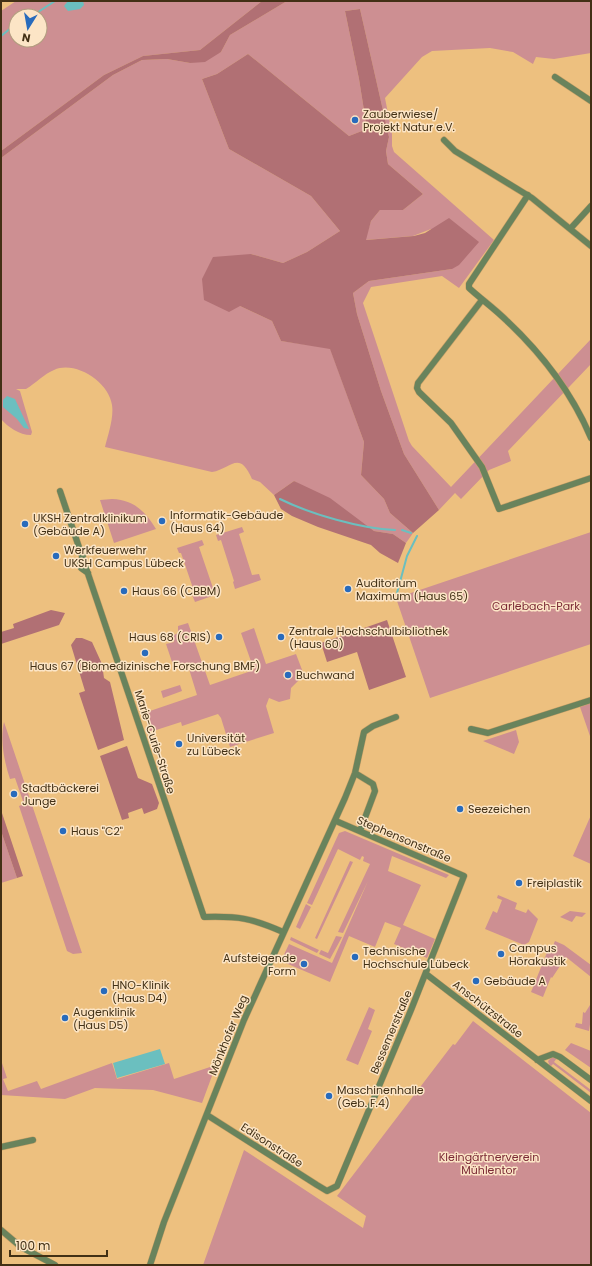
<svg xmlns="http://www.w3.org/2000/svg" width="592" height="1266" font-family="Poppins,sans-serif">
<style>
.green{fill:#cd8f92;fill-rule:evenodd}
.forest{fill:#b17074}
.water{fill:#6bbfbf}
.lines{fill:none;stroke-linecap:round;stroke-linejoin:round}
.stream{stroke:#6bbfbf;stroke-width:2}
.street-casing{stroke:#c7a068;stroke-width:7}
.street{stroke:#69835c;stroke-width:6}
.poi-dot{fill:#286bbc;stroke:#fce5c6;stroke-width:1.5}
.labels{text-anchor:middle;stroke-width:3;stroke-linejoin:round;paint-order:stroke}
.poi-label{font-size:11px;fill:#423015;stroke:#fce5c6;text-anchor:start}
.park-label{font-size:11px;fill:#7a2935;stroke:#fce5c6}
.street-label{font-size:11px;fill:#423015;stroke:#fce5c6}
</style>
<rect width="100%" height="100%" fill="#edc07f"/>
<path class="green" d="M16 1H262L200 50 143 56 104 75 1 151V11ZM16 16H40V40H16Z
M287 1H591V53L554 59 536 57 533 64 513 52 490 48 432 51 422 57 385 98 392 134V146L394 152 494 240 459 288 442 276 371 287 363 303 409 441 412 446 451 487 591 339V364L508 451 511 461 489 470 461 499 455 493 439 510 404 454 381 391 357 314 353 293 369 281 452 269 431 229 413 236 365 240 371 221 380 210H403L423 194 388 164 386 151 389 137 360 9 345 11 359 79 367 129 349 136 248 54 217 74 202 79 229 149 311 196 340 231 307 252 283 263 251 254 240 306 272 321 281 341 330 348 364 442 361 475 384 499 390 513 413 533 406 543 393 534 374 531 294 481 274 495 260 482 252 479C239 449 231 469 212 472L105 447C108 435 114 418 112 405 109 382 75 360 54 370 44 374 36 383 26 389H16L20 391 32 432 31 435C19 435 8 427 1 419V158L113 75 142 60 167 59 190 63 221 52 230 35Z
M112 499C134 500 145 511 156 529L114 543 100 500Z
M242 527 244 532 239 534 252 575 259 574 261 580 235 589 233 582 234 581 221 540 218 541 216 535Z
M591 532V644L430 698 396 598Z
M202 540 204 545 199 547 213 588 218 587 221 593 195 602 192 595 195 594 181 553H179L177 548Z
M188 623 210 685 254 670 241 633 254 628 266 664 296 654 304 675 291 688 290 699 279 702 269 698 266 706 274 733 230 747 221 718 218 714 182 726 181 722 153 731H150L144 713 197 695 189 669 181 670 178 661 172 662 166 644 174 642 172 636 178 633V626Z
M180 685 182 691 163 698 161 691Z
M591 703V739L580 707Z
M4 722 82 953 73 954 67 951 19 806 24 804 15 778 10 779C4 761 0 740 4 722Z
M516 730 519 742 514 754 483 741Z
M591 815V864L573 856Z
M1 831 17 878 1 883Z
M345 831 449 875 446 878 392 856 388 871 421 885 403 925 435 939 427 958 394 944 401 928 385 922 375 947 349 936 330 982 281 961 289 944 332 963 368 881 343 933 338 932 370 864 363 861 364 857 362 856 360 860 338 849 312 905 307 903 339 833Z
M350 861 353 862 317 939 315 938Z
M498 895 517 903 515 909 526 913 528 909 538 919 529 942 524 945 485 929 493 911 497 913 502 900 497 898Z
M306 904 311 907 300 929 296 927Z
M570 911 586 913 582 917 576 916 572 922 560 917Z
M336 936 342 937 330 959 319 954 321 950 328 953Z
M291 937 319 950 317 953 290 940Z
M555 941 564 945 591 965V977L566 957 552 978 551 977 543 997 531 992 548 950H551Z
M590 1005 591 1018 589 1031 575 1027 576 1023 582 1024 583 1012 585 1013Z
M369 1007 375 1010 368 1029 372 1031 358 1065 346 1060Z
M473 1021 591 1113V1265H203L244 1150 363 1228 366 1216 337 1196 453 1044 455 1045Z
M571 1043 591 1051V1068L565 1050Z
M552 1057 557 1058 554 1062 591 1090V1093L553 1064 550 1067 548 1061Z
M1 1060 7 1078 3 1079 8 1091 37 1081 41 1089 112 1063 117 1079 169 1063 174 1079 216 1065 202 1103 153 1090 95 1088 65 1099 1 1095Z"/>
<path class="forest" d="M262 1H287L230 35 221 52 205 62 190 63 167 59 142 60 113 75 1 158V151L104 75 143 56 200 50Z
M360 9 389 137 386 151 388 164 423 194 403 210H380L371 221 366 240 414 236 425 233 449 218 479 242 459 265 452 269 369 281 353 293 357 314 381 391 404 454 439 510 413 533 390 513 384 499 361 475 364 442 330 349 281 341 272 321 240 306 229 312 204 300 202 279 213 257 251 254 283 263 307 252 340 231 311 196 229 149 202 79 217 74 248 54 349 136 367 129 359 79 345 11Z
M294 481 330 498 374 531 393 534 406 543 398 563 380 553 371 545 318 527 292 516 281 509 274 495Z
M51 610 65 613 59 625 1 644V632L14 628 13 624Z
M387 620 406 677 369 690 357 652 327 662 321 643Z
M76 638H82L92 642 102 664 104 678 110 682 124 740 98 750 79 693 85 691 71 645Z
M127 746 138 778 152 784 159 803 157 809 144 814 142 808 128 813 129 818 122 820 100 756Z
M1 810 23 876 17 878 1 831Z"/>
<path class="water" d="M68 1H83L84 5 80 9 68 11 64 6Z
M7 396 15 399 29 429 24 428 17 419 3 407V400Z
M160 1049 165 1064 117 1078 113 1063Z"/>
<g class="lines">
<path class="stream" d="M32 16 55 1
M1 36 16 24
M280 499C310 514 362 529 395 530
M402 530 411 533
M397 593 407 556 417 536"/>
<g class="street-casing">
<path id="street" d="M555 77 591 101
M444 140 455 151 532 198 591 246
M528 195 469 284V288C481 299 495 309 507 321 542 354 572 393 591 438
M571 228 591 206
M482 300 418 383 417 388 419 392 451 423 482 467 499 509 591 478
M60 491 204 917C239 916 251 918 283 932
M83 556 80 562 81 568 88 573
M471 729 488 733 591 700
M355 773 373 784 375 791 360 831
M426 974 591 1101
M537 1060 553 1054 560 1057 591 1080
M207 1115 317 1185 327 1191 337 1186 411 1010 464 876 336 821
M1 1147 33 1140
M1 1230 21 1247 55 1265
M150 1265 164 1222 244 1020 345 798 355 773 364 732 373 726 396 717"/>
</g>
<use href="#street" class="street"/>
</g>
<g class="poi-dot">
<circle cx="355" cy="120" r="4"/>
<circle cx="162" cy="521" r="4"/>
<circle cx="25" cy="524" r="4"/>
<circle cx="56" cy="556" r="4"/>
<circle cx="348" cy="589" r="4"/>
<circle cx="124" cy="591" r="4"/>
<circle cx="219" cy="637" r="4"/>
<circle cx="281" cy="637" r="4"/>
<circle cx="145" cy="653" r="4"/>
<circle cx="288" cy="675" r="4"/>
<circle cx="179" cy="744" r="4"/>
<circle cx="14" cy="794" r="4"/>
<circle cx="460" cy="809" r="4"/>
<circle cx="63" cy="831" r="4"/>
<circle cx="519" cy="883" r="4"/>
<circle cx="501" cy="954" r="4"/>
<circle cx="355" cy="957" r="4"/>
<circle cx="304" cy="964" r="4"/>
<circle cx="476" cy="981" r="4"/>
<circle cx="104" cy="991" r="4"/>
<circle cx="65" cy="1018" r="4"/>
<circle cx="329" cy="1096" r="4"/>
</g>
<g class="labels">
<g class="poi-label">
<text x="363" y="118">Zauberwiese/<tspan x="363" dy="13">Projekt Natur e.V.</tspan></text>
<text x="170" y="519">Informatik-Gebäude<tspan x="170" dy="13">(Haus 64)</tspan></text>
<text x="33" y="522">UKSH Zentralklinikum<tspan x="33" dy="13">(Gebäude A)</tspan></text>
<text x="64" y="554">Werkfeuerwehr<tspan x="64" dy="13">UKSH Campus Lübeck</tspan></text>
<text x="356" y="587">Auditorium<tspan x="356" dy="13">Maximum (Haus 65)</tspan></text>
<text x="132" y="595">Haus 66 (CBBM)</text>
<text x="289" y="635">Zentrale Hochschulbibliothek<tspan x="289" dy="13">(Haus 60)</tspan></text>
<text x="211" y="641" text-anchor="end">Haus 68 (CRIS)</text>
<text x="145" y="670" text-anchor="middle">Haus 67 (Biomedizinische Forschung BMF)</text>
<text x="296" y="679">Buchwand</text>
<text x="187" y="742">Universität<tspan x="187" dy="13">zu Lübeck</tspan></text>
<text x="22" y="792">Stadtbäckerei<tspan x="22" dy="13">Junge</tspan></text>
<text x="468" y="813">Seezeichen</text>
<text x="71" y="835">Haus "C2"</text>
<text x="527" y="887">Freiplastik</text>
<text x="509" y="952">Campus<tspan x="509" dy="13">Hörakustik</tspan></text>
<text x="363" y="955">Technische<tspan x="363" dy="13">Hochschule Lübeck</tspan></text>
<text x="296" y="962" text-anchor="end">Aufsteigende<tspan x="296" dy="13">Form</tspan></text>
<text x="484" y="985">Gebäude A</text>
<text x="112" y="989">HNO-Klinik<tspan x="112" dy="13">(Haus D4)</tspan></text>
<text x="73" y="1016">Augenklinik<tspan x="73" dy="13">(Haus D5)</tspan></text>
<text x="337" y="1094">Maschinenhalle<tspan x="337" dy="13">(Geb. F.4)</tspan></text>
</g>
<g class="park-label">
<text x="536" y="610">Carlebach-Park</text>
<text x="489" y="1161">Kleingärtnerverein<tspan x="489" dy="13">Mühlentor</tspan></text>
</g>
<g class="street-label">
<text transform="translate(155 742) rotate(72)" y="4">Marie-Curie-Straße</text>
<text transform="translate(404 839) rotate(23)" y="4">Stephensonstraße</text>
<text transform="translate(488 1009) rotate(38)" y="4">Anschützstraße</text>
<text transform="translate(391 1032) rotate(-67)" y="4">Bessemerstraße</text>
<text transform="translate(228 1035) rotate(-68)" y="4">Mönkhofer Weg</text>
<text transform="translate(272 1145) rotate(33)" y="4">Edisonstraße</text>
</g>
</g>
<rect width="592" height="1266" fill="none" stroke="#423015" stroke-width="4"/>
<g transform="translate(28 28) rotate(191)"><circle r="19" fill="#fce5c6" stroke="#b29d7f"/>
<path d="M0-3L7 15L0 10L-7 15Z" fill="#286bbc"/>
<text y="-6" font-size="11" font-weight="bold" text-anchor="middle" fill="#423015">N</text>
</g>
<path d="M10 1250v6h97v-6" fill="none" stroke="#423015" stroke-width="2"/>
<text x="16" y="1250" font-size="12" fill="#423015" stroke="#fce5c6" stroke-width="3" paint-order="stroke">100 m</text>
</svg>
